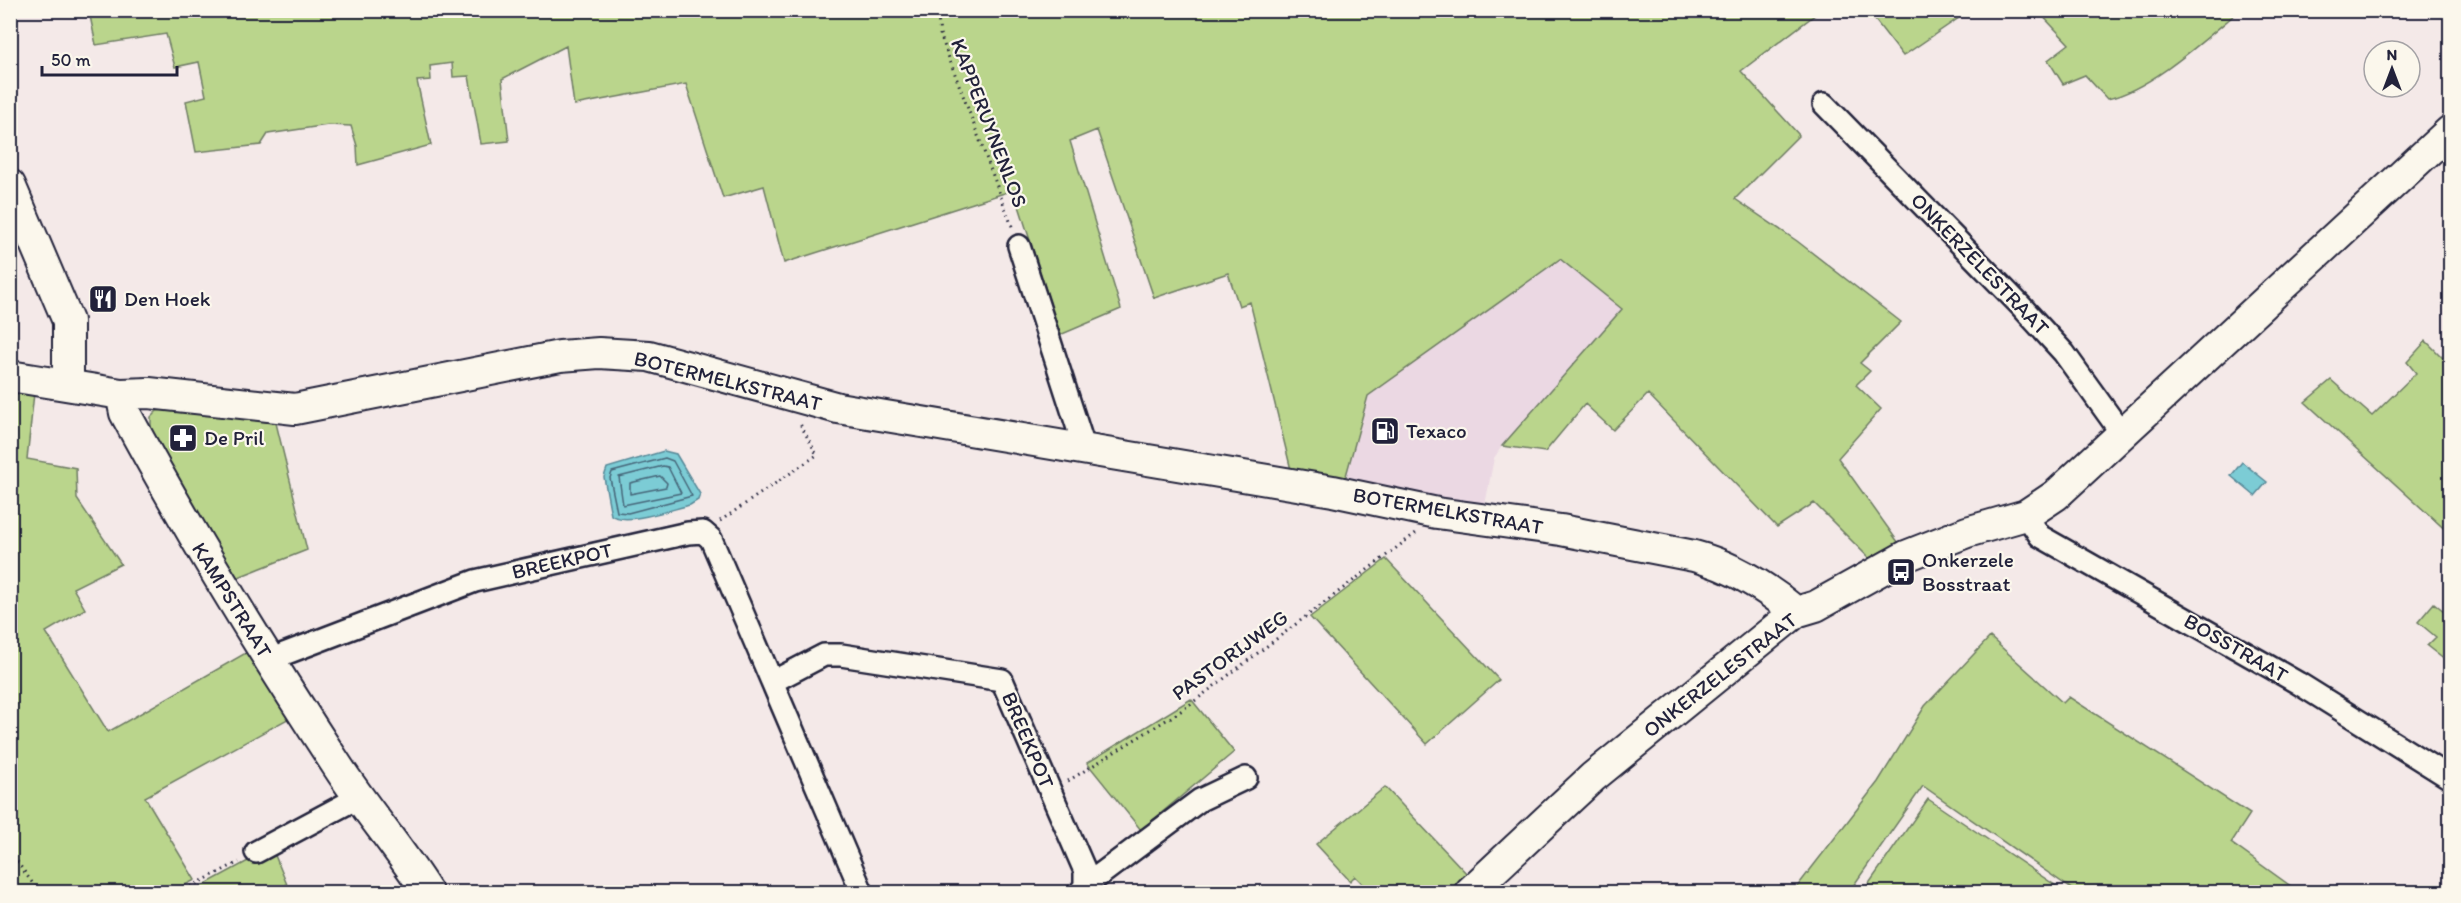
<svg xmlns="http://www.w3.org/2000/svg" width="2461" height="903" font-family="Itim,sans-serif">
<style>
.built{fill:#ebd8e3}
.green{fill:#bad58c;stroke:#6e7c64;stroke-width:1.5}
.water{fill:#7bccd5;stroke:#578897;stroke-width:1.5}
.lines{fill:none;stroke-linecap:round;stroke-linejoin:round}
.shore{stroke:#466679;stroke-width:1.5}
.street-casing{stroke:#22223b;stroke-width:26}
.secondary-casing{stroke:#22223b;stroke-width:34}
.path{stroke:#22223b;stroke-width:3;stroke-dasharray:1.5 4.5;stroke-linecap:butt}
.street{stroke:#fbf7ec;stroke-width:21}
.secondary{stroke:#fbf7ec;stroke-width:30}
.labels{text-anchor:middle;stroke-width:4.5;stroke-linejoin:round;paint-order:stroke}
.street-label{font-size:21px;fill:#22223b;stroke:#fbf7ec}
.poi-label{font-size:21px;fill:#22223b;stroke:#fbf7ec;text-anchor:start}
</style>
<rect width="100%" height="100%" fill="#f4e9e8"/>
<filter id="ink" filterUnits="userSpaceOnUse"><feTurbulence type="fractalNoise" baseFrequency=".0167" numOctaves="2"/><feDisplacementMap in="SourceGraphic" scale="12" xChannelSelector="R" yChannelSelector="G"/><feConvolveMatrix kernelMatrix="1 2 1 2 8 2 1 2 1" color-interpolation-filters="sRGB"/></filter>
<g filter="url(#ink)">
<path class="built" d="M1560 258 1622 309 1502 446 1494 458 1485 505 1344 483 1368 396Z"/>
<path class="green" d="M89 11H1820L1741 71 1799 135 1735 199 1797 241 1901 322 1860 363 1870 371 1856 385 1881 409 1838 458 1903 549 1874 563 1814 503 1777 527 1648 394 1613 430 1585 404 1545 452 1502 446 1622 309 1560 259 1368 396 1344 483 1292 474 1250 302 1239 306 1228 273 1154 298 1097 130 1070 141 1121 309 1060 335 1014 190 784 263 764 186 723 198 686 84 574 105 566 46 502 79 509 141 481 144 469 76 453 77 452 63 430 66 431 80 417 81 431 145 358 165 357 146 351 126 328 125 268 134 261 145 196 152 186 101 206 96 199 62 175 67 166 34 96 45Z
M1868 11H1969L1903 56Z
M2038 11H2239C2204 40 2150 90 2107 99L2085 75 2063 84 2048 60 2069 44Z
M2426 341 2448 363 2450 362V534L2305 402 2331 380 2372 416 2416 373 2407 362Z
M11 389 34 393 27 459 76 468 77 499 121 564 73 588 85 609 46 632 108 732 251 650 295 715 145 797 195 880 171 892H11L10 648 15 645 10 636Z
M169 409 276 423 307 550 236 578 151 432V417L157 411Z
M1386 559 1499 680 1427 744 1310 617Z
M2434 603 2450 616V664L2427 646 2436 637 2418 622Z
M1990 637 2063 703 2069 697 2250 814 2231 843 2299 892H2076L1923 786 1849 892H1793L1878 782 1925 706Z
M1191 699 1234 752 1141 830 1087 763Z
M1385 787 1467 874 1447 892H1371L1355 876 1350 881 1316 844Z
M1928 799 2065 892H1863Z
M272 848 290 892H191Z"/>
<path class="water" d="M664 451 676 454 700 494 698 500 690 505C672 509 626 526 611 515L604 477 607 468Z
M2242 462 2267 482 2255 496 2231 476Z"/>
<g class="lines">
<path class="shore" d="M665 458 673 461 692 496 628 513 617 512 610 478 612 472Z
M663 466 668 467 681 493 623 505 619 477Z
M660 476 667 483 666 487 630 494V483Z"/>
<g class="street-casing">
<path id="street" d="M1824 104 2021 306 2064 353 2123 435
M1019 246 1085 450
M2026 515 2040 536 2298 683 2450 778
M270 662 284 654 475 581 688 533 703 532 711 539 862 892
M774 681 824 655H841L1002 680 1085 871V886L1080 892
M256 852 359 797
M1085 886 1200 800 1246 778"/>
</g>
<g class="secondary-casing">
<path id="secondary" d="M10 185 68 321V384
M10 376 121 394 149 393 295 409 560 356 599 353 649 356 838 408 1333 491 1437 513 1561 530 1694 556C1732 566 1766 587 1796 612
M121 394 125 413C190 534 262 651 338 767 366 810 400 849 427 892
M1470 892 1593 777 1796 612 1816 606 1906 556 1967 532 2026 515 2056 495 2450 131"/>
</g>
<path class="path" d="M937 10 940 34 1013 229
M720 521 817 455 799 422
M1068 781 1184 709 1416 533
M10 852 39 892
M180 892 239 862"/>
<use href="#street" class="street"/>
<use href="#secondary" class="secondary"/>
</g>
</g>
<defs>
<g id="restaurant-square" transform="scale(1.5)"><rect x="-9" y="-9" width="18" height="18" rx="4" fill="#22223b" stroke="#fbf7ec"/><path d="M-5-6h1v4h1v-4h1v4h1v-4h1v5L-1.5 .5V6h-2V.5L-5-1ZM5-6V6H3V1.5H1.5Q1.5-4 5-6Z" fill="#fff"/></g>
<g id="fuel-square" transform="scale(1.5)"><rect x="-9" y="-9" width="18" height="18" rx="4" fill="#22223b" stroke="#fbf7ec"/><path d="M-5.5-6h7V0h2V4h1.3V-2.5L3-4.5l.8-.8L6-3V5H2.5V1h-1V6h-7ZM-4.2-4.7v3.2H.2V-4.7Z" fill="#fff"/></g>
<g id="pharmacy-square" transform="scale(1.5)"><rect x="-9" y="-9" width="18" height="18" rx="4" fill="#22223b" stroke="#fbf7ec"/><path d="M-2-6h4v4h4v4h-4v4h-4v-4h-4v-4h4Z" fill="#fff"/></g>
<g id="bus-square" transform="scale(1.5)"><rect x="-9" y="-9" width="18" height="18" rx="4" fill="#22223b" stroke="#fbf7ec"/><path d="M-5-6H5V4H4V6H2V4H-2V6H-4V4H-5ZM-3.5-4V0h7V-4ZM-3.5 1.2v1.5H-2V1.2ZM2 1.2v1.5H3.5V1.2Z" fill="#fff"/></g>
</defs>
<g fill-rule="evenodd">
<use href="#restaurant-square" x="103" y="299"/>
<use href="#fuel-square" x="1385" y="431"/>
<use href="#pharmacy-square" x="183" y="438"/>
<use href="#bus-square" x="1901" y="572"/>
</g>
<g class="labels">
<g class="street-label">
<text transform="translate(989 123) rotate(69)" y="7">KAPPERUYNENLOS</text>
<text transform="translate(1980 264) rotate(46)" y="7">ONKERZELESTRAAT</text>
<text transform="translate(728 381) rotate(14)" y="7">BOTERMELKSTRAAT</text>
<text transform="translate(1448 511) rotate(10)" y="7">BOTERMELKSTRAAT</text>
<text transform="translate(562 561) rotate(-13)" y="7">BREEKPOT</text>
<text transform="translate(232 600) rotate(58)" y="7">KAMPSTRAAT</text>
<text transform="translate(2236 648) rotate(30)" y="7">BOSSTRAAT</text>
<text transform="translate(1230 655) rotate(-36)" y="7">PASTORIJWEG</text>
<text transform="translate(1720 675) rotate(-38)" y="7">ONKERZELESTRAAT</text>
<text transform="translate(1028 740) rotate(67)" y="7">BREEKPOT</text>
</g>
<g class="poi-label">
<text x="124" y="306">Den Hoek</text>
<text x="1406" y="438">Texaco</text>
<text x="204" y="445">De Pril</text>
<text x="1922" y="567">Onkerzele<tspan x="1922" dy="24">Bosstraat</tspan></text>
</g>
</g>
<rect width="2461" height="903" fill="none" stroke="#fbf7ec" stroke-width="36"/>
<rect x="18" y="18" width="2425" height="867" fill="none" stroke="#22223b" stroke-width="2" filter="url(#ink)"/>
<g transform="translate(2392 69)"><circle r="28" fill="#fbf7ec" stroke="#a4a2a5" stroke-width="1.5"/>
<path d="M0-4.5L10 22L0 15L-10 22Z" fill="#22223b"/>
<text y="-9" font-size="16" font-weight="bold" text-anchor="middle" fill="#22223b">N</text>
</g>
<path d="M42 66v9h135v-9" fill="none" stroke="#22223b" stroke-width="3"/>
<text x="51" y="66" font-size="18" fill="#22223b" stroke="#fbf7ec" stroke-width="4.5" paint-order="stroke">50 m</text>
</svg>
